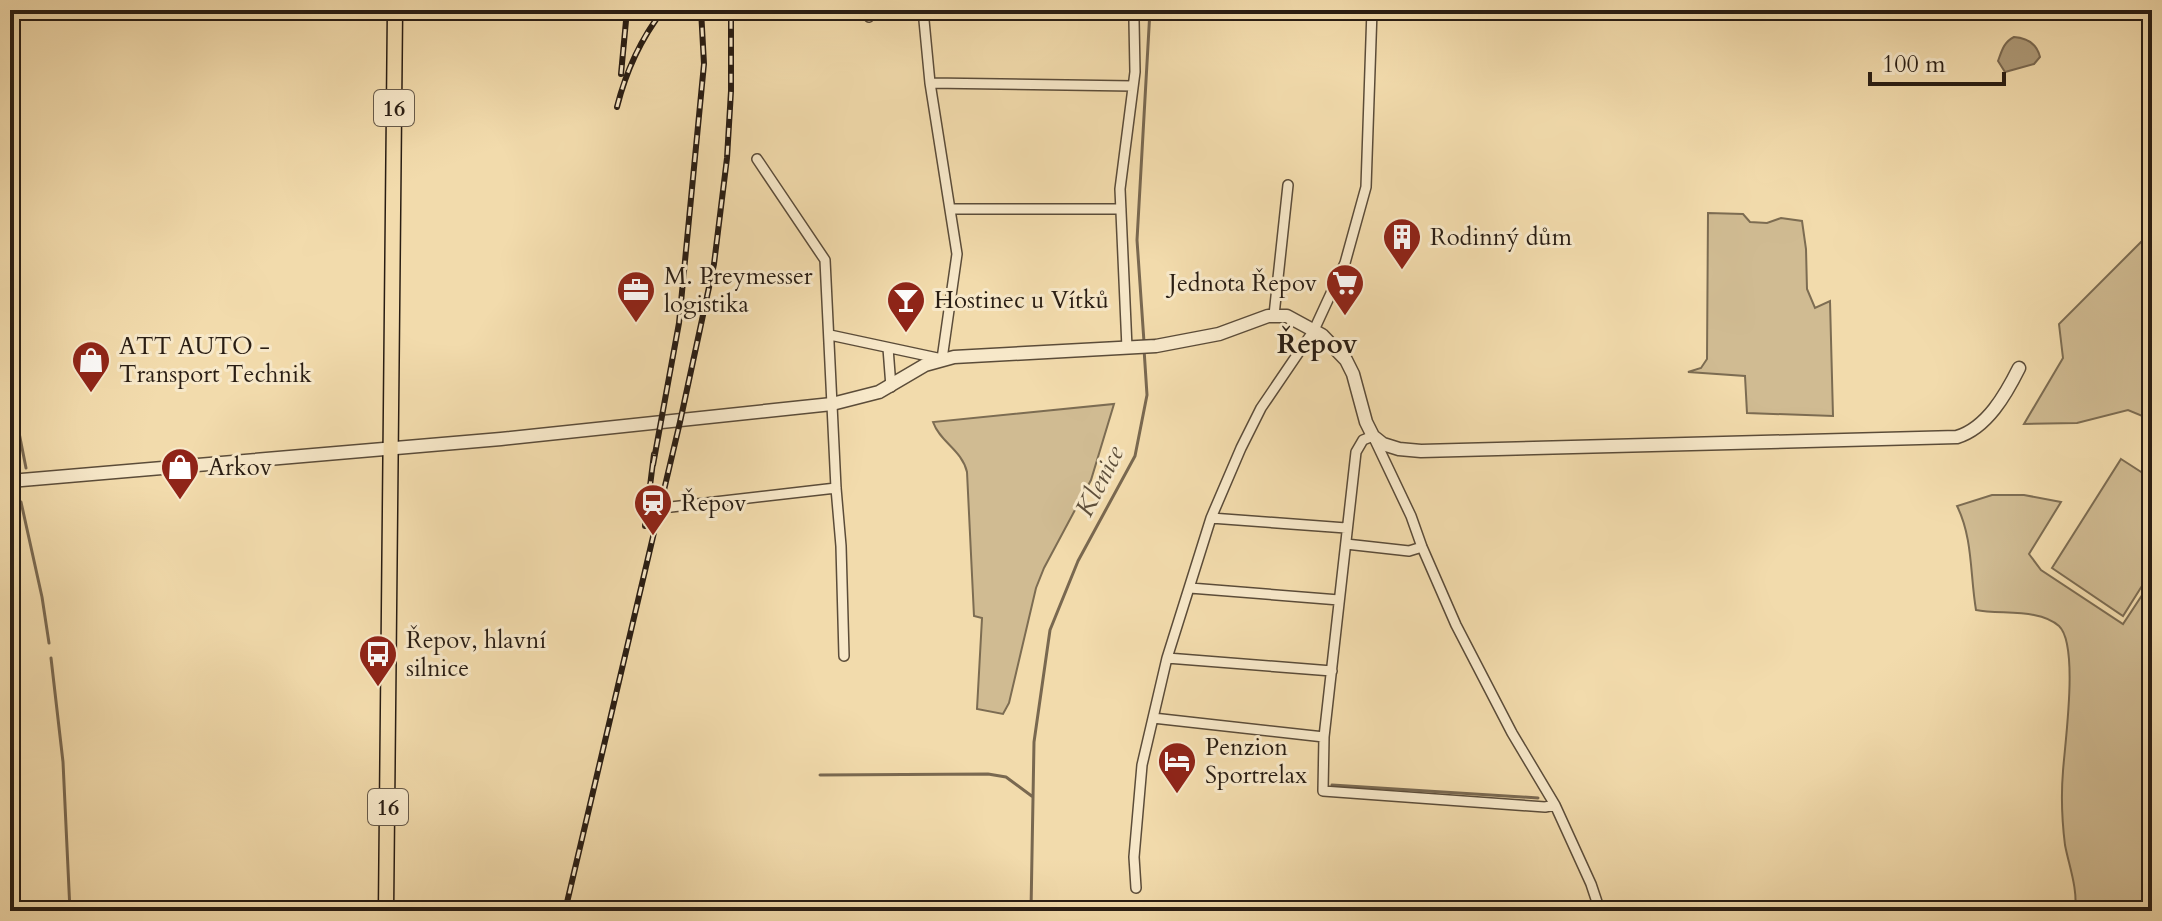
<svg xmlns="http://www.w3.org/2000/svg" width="2162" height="921" font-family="Cardo,serif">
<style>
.green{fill:#d0bb92;stroke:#7c6c52;stroke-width:2}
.water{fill:#ae9a78;stroke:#796850;stroke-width:2}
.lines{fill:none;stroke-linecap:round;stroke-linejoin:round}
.stream{stroke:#796850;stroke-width:3}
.minor-casing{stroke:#5b4c39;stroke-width:12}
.tertiary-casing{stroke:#5b4c39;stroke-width:15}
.primary-casing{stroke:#291d13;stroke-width:17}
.minor{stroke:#f7e8c9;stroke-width:9}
.tertiary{stroke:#f7e8c9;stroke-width:12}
.primary{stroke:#f2dbac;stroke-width:14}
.rail-casing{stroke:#291d13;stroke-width:6}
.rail{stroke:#f7e8c9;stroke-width:3;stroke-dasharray:9;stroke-linecap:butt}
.labels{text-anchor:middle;stroke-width:6;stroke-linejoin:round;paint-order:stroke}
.shield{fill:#f7e8c9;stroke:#675a4a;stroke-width:2}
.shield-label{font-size:22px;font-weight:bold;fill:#291d13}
.poi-label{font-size:24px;fill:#291d13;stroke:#f7e8c9;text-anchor:start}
.water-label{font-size:26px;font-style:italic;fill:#5e4f3b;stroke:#f7e8c9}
.quarter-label{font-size:28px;font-weight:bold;fill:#291d13;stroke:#f7e8c9}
</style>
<rect width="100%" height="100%" fill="#f2dbac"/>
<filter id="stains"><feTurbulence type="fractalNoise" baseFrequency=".0025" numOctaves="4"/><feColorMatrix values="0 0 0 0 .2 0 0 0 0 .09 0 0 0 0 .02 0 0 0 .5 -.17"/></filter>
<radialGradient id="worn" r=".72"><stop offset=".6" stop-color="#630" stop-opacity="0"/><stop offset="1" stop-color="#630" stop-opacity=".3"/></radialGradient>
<path class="green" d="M1708 213 1743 214 1750 222 1767 223 1781 218 1802 221 1806 249 1807 289 1815 308 1830 301 1833 416 1747 413 1745 376 1688 372 1701 368 1707 359Z
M2152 231V420L2128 410 2077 423 2024 424 2063 358 2059 324Z
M1114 404 1091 480 1044 568 1036 588 1009 703 1003 714 977 709 982 618 974 616 967 472C962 450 940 442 933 422Z
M2121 459 2152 479V570L2123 616 2052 568Z
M1992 495H2024L2061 502 2029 554 2041 570 2123 624 2152 580V911H2075C2078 889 2069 866 2065 845 2062 821 2061 795 2063 771 2065 742 2079 645 2059 626 2039 608 2001 615 1976 610 1970 575 1973 538 1957 506Z"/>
<path class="water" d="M2014 37C2027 38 2037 44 2040 57L2034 64 2005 72 1998 61C2002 50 2004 42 2014 37Z"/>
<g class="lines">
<path class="stream" d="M1144 342 1137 240 1150 10
M10 387 26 468
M21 502 42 597 49 643
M51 658 63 762 70 911
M820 775 988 774 1006 777 1033 797
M1332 785 1538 798
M1031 911 1034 742 1050 630 1078 561 1135 456 1147 395 1144 349"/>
<g class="minor-casing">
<path id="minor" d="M868 10 869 17
M930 83 1133 86
M757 159 825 260 836 488 841 546 844 656
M952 209H1121
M1274 315 1288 185
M830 335 942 359 957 254 930 83 923 10
M888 348 891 387
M1127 348 1120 189 1135 72 1134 21
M671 507 836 488
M1211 518 1346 528
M1346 544 1409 551 1422 547
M1190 588 1339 600
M1167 658 1332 671
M1153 718 1324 737
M1555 805 1545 807 1323 791 1324 737 1356 452 1363 440 1373 436 1411 516 1422 547 1456 625 1512 733 1555 805 1591 884 1600 911
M1136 888 1134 857 1142 765 1167 658 1211 518 1241 448 1261 408 1314 330 1345 263 1366 187 1372 10"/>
</g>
<g class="tertiary-casing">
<path id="tertiary" d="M10 481 501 439 832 404 879 392 925 365 954 357 1156 346 1219 334 1268 316H1287L1322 335 1346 360 1353 374 1366 422 1373 436 1383 444 1399 449 1421 451 1957 437C1987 428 2006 394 2019 368"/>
</g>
<g class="primary-casing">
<path id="primary" d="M386 911 395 10"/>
</g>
<use href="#minor" class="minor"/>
<use href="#tertiary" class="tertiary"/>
<use href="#primary" class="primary"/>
<g class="rail-casing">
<path id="rail" d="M621 74 627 10
M617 107C626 71 640 40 663 10
M653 465 679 323 704 64 701 10
M645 526 654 454
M565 911 680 422 714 264 727 158 731 91V10"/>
</g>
<use href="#rail" class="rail"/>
</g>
<defs>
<g id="building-pin" transform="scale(2)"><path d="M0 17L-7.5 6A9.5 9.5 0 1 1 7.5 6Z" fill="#8f2418" stroke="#f7e8c9"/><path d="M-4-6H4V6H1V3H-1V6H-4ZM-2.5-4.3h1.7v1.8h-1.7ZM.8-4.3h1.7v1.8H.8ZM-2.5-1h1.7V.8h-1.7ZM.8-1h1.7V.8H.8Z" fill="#fff"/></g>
<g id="supermarket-pin" transform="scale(2)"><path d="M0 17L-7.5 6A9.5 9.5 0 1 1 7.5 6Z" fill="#8f2418" stroke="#f7e8c9"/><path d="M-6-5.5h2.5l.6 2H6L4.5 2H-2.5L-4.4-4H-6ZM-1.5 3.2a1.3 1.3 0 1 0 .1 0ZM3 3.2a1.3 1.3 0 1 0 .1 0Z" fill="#fff"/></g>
<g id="office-pin" transform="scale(2)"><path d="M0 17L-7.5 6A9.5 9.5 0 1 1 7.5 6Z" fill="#8f2418" stroke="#f7e8c9"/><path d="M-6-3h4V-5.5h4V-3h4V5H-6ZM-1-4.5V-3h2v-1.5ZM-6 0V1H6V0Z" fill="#fff"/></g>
<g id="bar-pin" transform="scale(2)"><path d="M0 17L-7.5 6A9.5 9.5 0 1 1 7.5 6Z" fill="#8f2418" stroke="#f7e8c9"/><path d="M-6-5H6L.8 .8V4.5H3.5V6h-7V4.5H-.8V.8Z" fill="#fff"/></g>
<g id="shop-pin" transform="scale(2)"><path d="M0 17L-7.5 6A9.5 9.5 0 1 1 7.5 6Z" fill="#8f2418" stroke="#f7e8c9"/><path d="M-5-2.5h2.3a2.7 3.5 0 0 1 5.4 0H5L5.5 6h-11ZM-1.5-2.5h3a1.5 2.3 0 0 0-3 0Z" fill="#fff"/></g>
<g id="station-pin" transform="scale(2)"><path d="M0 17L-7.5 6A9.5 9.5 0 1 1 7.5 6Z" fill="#8f2418" stroke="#f7e8c9"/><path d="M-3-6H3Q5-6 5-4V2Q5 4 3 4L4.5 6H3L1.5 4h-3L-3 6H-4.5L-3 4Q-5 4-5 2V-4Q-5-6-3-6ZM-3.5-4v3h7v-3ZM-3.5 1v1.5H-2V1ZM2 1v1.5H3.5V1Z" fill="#fff"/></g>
<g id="bus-pin" transform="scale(2)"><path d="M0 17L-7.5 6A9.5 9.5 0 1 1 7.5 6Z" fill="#8f2418" stroke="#f7e8c9"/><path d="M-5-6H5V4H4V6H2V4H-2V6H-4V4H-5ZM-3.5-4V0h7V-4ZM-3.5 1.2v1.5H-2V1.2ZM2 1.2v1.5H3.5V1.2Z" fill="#fff"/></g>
<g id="hotel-pin" transform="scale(2)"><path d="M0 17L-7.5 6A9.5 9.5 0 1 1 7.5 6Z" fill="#8f2418" stroke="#f7e8c9"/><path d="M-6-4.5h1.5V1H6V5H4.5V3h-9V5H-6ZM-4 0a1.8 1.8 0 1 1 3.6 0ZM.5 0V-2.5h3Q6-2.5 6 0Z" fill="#fff"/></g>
</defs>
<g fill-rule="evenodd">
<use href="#building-pin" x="1402" y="237"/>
<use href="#supermarket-pin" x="1345" y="283"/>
<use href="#office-pin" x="636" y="290"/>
<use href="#bar-pin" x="906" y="300"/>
<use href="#shop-pin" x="91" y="360"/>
<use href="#shop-pin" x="180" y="467"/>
<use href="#station-pin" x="653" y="503"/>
<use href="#bus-pin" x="378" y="654"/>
<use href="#hotel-pin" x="1177" y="761"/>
</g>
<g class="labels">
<g class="shield">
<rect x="374" y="90" width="40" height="36" rx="6"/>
<rect x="368" y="789" width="40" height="36" rx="6"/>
</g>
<g class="shield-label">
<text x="394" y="116">16</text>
<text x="388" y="815">16</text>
</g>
<g class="poi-label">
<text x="1430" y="245">Rodinný dům</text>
<text x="664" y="284">M. Preymesser<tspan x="664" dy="28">logistika</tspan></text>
<text x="1317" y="291" text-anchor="end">Jednota Řepov</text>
<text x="934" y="308">Hostinec u Vítků</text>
<text x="119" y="354">ATT AUTO -<tspan x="119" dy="28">Transport Technik</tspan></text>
<text x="208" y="475">Arkov</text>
<text x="681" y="511">Řepov</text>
<text x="406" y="648">Řepov, hlavní<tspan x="406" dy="28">silnice</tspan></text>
<text x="1205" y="755">Penzion<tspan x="1205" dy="28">Sportrelax</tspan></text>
</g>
<g class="water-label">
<text transform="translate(1099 481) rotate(-63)" y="9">Klenice</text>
</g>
<g class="quarter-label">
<text x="1317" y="353">Řepov</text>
</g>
</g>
<rect width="2162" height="921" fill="none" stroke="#f2dbac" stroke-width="40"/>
<rect x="12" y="12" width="2138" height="897" fill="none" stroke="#291d13" stroke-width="4"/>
<rect x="20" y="20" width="2122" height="881" fill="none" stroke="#291d13" stroke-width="2"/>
<path d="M1870 72v12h134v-12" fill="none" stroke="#291d13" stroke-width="4"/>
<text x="1882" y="72" font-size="24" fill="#291d13" stroke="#f7e8c9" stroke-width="6" paint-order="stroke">100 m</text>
<rect width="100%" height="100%" filter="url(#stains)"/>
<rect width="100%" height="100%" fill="url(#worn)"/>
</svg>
